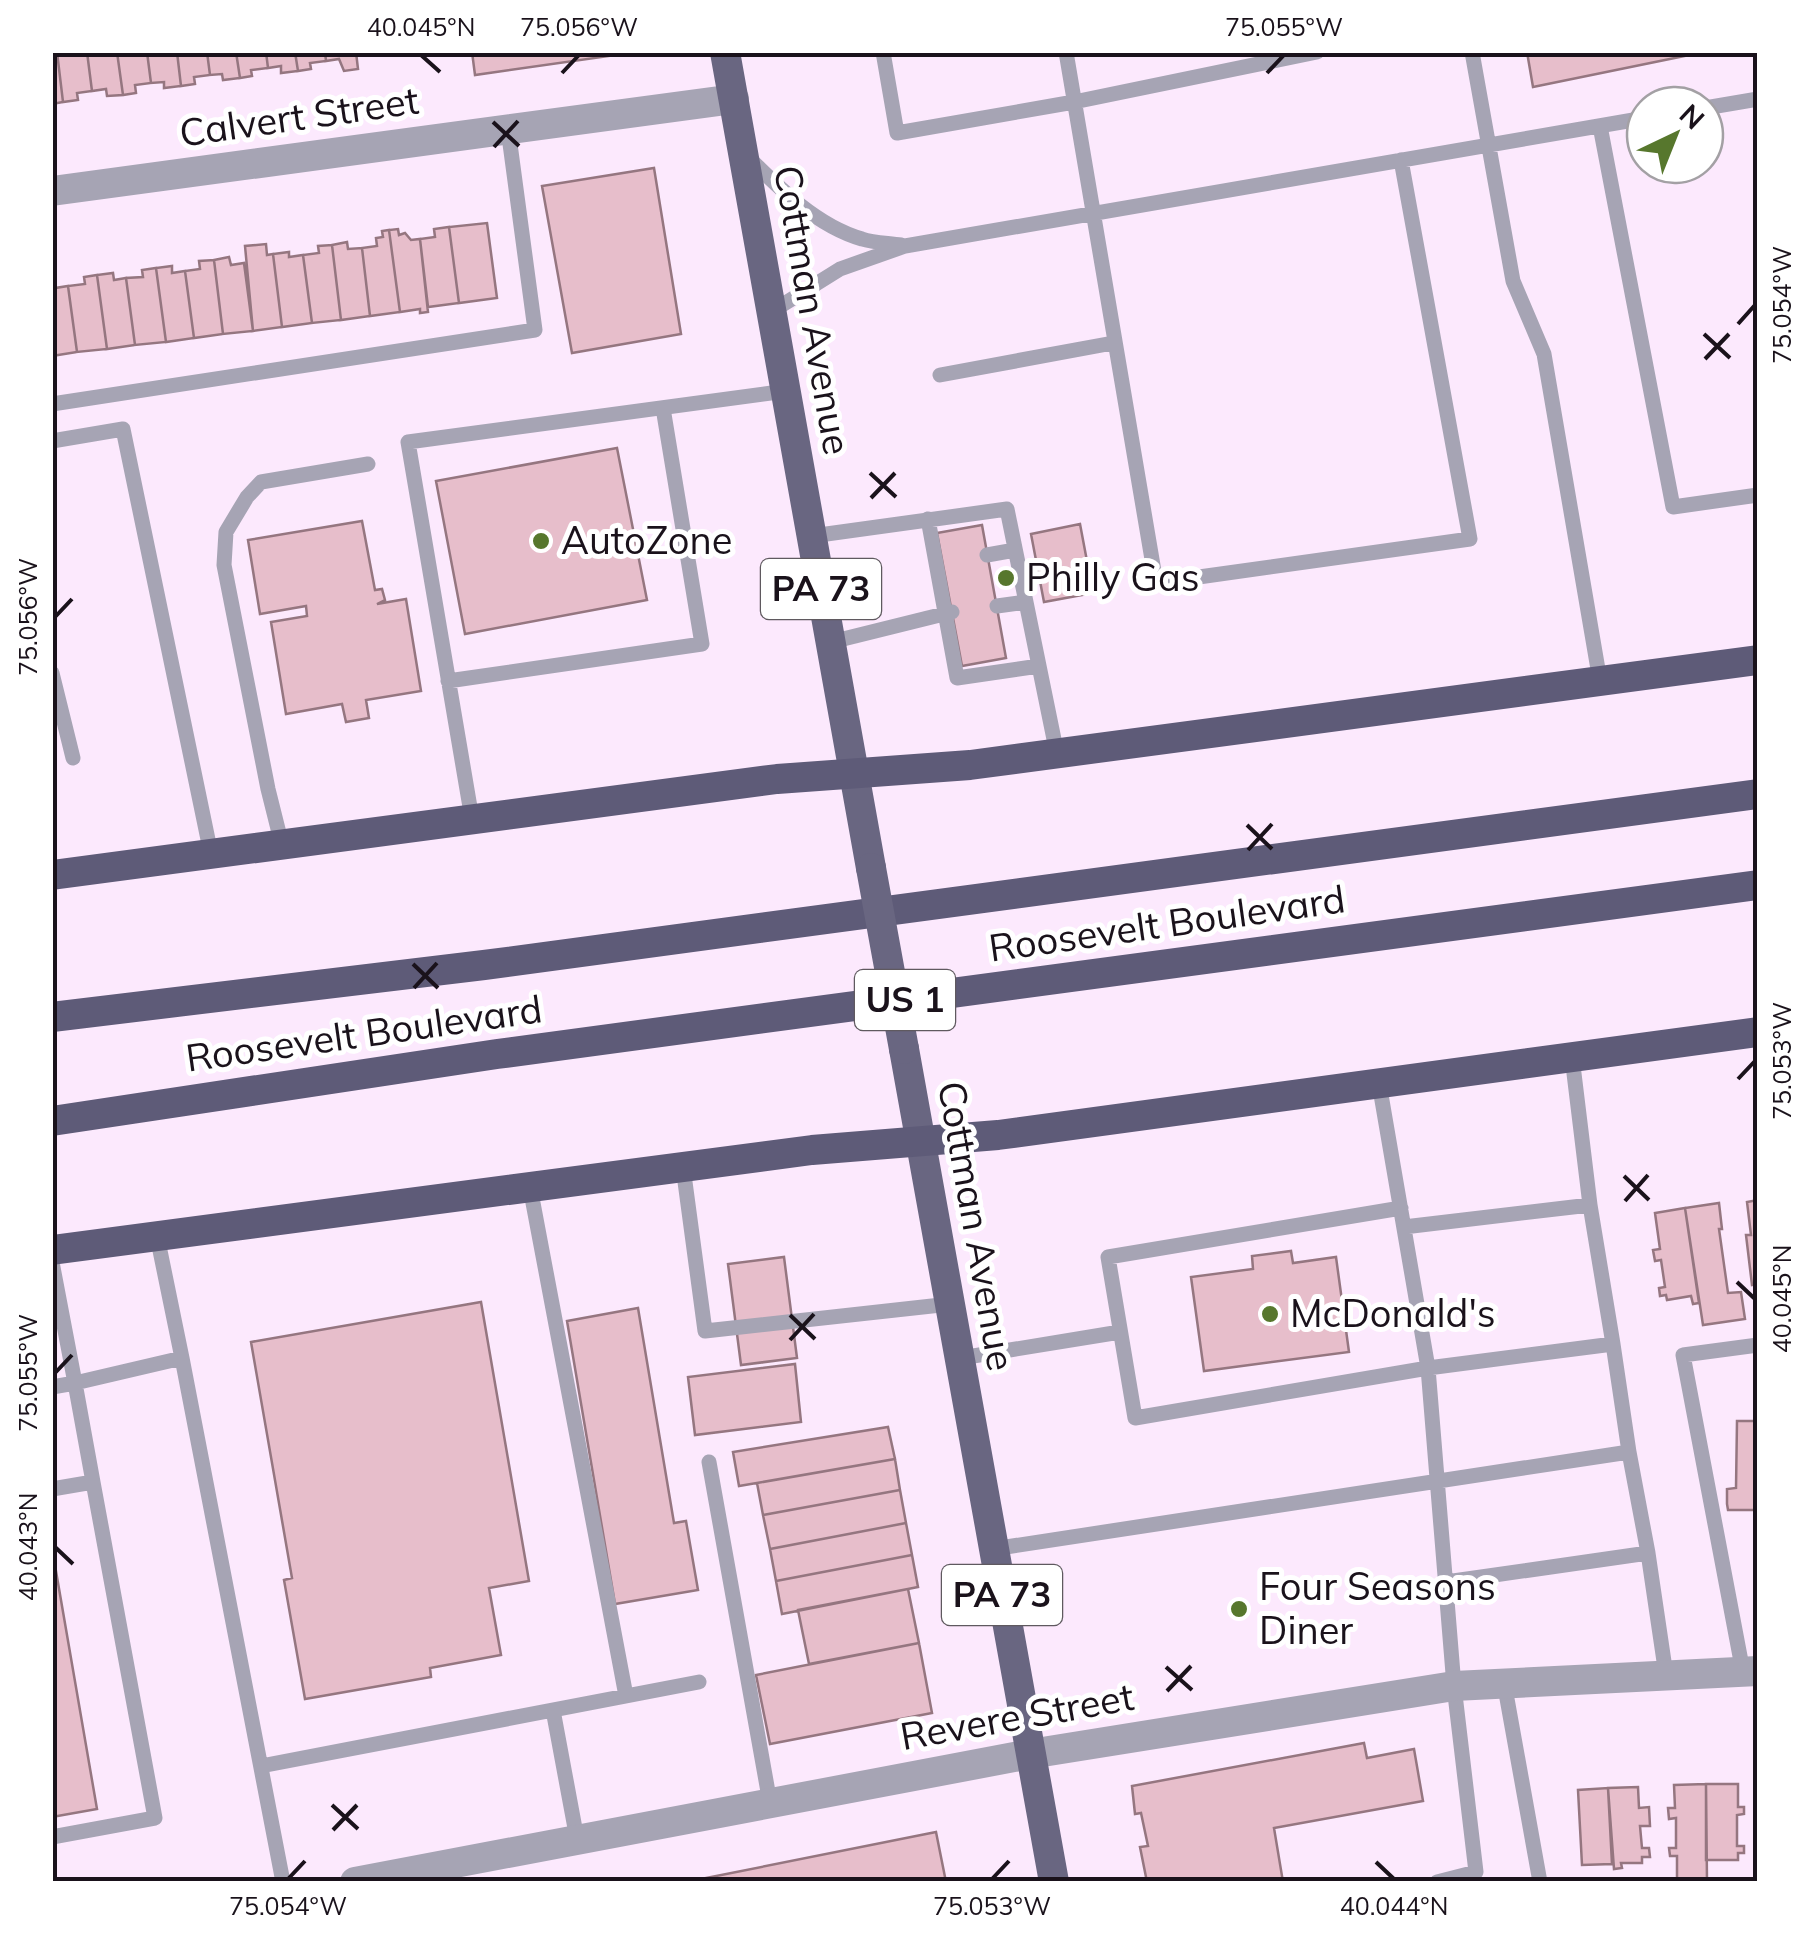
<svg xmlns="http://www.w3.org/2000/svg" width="1810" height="1934" font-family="Mulish,sans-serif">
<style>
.building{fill:#e7becb;stroke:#957680;stroke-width:2.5}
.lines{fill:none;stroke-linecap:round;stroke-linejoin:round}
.service{stroke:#a6a4b4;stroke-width:15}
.minor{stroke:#a6a4b4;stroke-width:30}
.primary{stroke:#696681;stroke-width:30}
.trunk{stroke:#5e5b78;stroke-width:30}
.primary-bridge{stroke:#696681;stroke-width:30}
.ticks{fill:none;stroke:#1a121b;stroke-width:4}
.poi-dot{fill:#57772d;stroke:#fff;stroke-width:4}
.labels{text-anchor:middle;stroke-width:10;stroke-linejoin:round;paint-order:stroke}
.shield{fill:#fff;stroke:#5f595f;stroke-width:2.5}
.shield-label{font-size:35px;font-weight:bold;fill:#1a121b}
.street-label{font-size:38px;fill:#1a121b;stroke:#fff}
.poi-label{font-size:38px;fill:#1a121b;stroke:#fff;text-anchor:start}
.neatline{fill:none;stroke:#1a121b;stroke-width:4}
.ticks-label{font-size:25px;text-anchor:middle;fill:#1a121b}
</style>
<rect width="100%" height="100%" fill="#fce9fd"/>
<path class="building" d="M52 52H57L63 102 52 104Z
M57 52H87L92 91 77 93 78 100 63 102Z
M87 52H117L123 95 107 96 106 89 92 91Z
M117 52H147L151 83 135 85 136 93 123 95Z
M147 52H177L181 86 164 88V82L151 83Z
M177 52H207L210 75 194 77 195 84 181 86Z
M207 52H236L240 78 223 80 222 74 210 75Z
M236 52H266L268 68 251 70 252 76 240 78Z
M266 52H295L298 71 281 73V66L268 68Z
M295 52H325L326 61 310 63 311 69 298 71Z
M325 52H356L358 69 344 71 339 59 326 61Z
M472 52H616V55L475 75Z
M1527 52H1704L1533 87Z
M654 168 681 334 572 353 542 186Z
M487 223 497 298 459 303 449 227Z
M449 227 459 303 428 307 420 239 435 237 434 229Z
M398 229 399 235 405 233 411 240 420 239 428 312 420 313V309L400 312 389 230Z
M389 230 400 312 370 316 362 248 377 246 376 238 383 237 382 231Z
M347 242 348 249 362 248 370 316 341 320 332 245Z
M266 244 267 255 273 254 282 327 253 331 245 246Z
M332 245 341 320 312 323 303 255 319 253 318 246Z
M289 252V257L303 255 312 323 282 327 273 254Z
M229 257 231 265 244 263 253 331 223 334 214 260Z
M214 260 223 334 194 338 185 271 200 269 199 261Z
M172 266V273L185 271 194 338 166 342 156 268Z
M156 268 166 342 135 345 126 278 143 277 142 270Z
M113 273 114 280 126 278 135 345 107 349 97 275Z
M97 275 107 349 77 352 68 286 85 284 84 277Z
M52 281 55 288 68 286 77 352 52 356Z
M617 448 647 600 465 634 436 481Z
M362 521 375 590 382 589 385 600 377 604 406 599 421 691 366 700 369 718 346 722 342 704 286 714 271 622 307 616 306 606 260 614 248 540Z
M1080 524 1093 593 1044 602 1031 534Z
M982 525 1006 658 962 666 937 533Z
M1758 1200V1284L1752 1285 1746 1235H1751L1747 1202Z
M1719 1203 1722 1229H1719L1728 1293 1741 1292 1745 1319 1703 1325 1685 1208Z
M1685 1208 1699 1303 1693 1304 1691 1296 1667 1300 1666 1295 1660 1296 1659 1288 1665 1287 1661 1260 1655 1261 1653 1250 1660 1249 1655 1213Z
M1291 1251 1293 1263 1336 1257 1349 1352 1204 1371 1191 1277 1253 1269 1252 1256Z
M784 1257 797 1358 741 1365 728 1264Z
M481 1302 529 1581 489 1588 501 1655 430 1668 431 1677 305 1699 284 1580 292 1578 251 1342Z
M638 1308 674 1523 686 1521 698 1590 615 1604 567 1321Z
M795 1364 801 1422 695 1435 688 1377Z
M1737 1421H1758V1510H1728L1727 1504V1489L1736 1488Z
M888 1427 895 1459 739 1486 733 1452Z
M895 1459 900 1490 763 1515 757 1483Z
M900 1490 906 1523 770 1549 763 1515Z
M906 1523 912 1555 776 1581 770 1549Z
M52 1548 97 1809 52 1817Z
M912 1555 918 1587 782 1614 776 1581Z
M908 1589 919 1643 809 1664 798 1610Z
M919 1643 932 1713 770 1744 756 1675Z
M1364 1743 1367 1758 1414 1749 1423 1801 1274 1828 1283 1882H1147L1140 1847 1148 1846 1141 1813 1135 1814 1132 1786Z
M1706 1784 1707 1882H1677V1856H1670L1669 1848H1676V1818L1669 1819 1668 1808H1675L1674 1785Z
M1706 1784H1738V1807H1744V1814L1737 1815V1846H1744V1853H1738V1860H1706Z
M1638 1787 1639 1808 1649 1807 1650 1826H1640L1642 1848H1649L1650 1857H1642V1863H1621L1622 1868 1614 1869 1608 1788Z
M1608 1788 1612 1864 1582 1865 1578 1790Z
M936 1832 946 1882H686Z"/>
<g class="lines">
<path class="service" d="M883 52 897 133 1074 102 1317 52
M1066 52 1156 583 1470 539 1401 160
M1472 52 1513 281 1544 354 1600 681
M1705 108 1758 99
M1600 126 1673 507 1758 495
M748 157C780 189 817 226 862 239 874 243 889 243 901 245
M771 312 840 269 905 246 1645 118
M940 375 1113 343
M52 404 535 330 508 129
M52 441 123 429 211 854
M928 519 957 678 1039 666
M812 536 1007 509 1057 754
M987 555 1015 550
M997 606 1026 602
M831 642 952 612
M52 673 73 758
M448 681 702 644 663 408
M472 819 408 442 786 391
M282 845 268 789 224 565 226 532 247 497 261 482 368 464
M1379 1083 1428 1368 1454 1686 1476 1872 1437 1882
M683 1167 705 1331 950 1304
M530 1187 626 1696
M1401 1208 1108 1257 1135 1418 1428 1368 1613 1344 1590 1205 1572 1057
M1404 1227 1590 1205
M157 1236 182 1358
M52 1262 75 1383 52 1387
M961 1358 1120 1332
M709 1462 770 1803
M52 1489 93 1482 75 1383 182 1358 283 1882
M993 1549 1629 1452 1613 1344
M1648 1553 1666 1675
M1446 1582 1648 1553 1629 1452
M1743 1672 1683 1355 1758 1345
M1504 1682 1540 1882
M553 1710 577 1839
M261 1766 699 1682
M52 1837 155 1818 93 1482"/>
<path class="minor" d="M52 191 734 99
M355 1882 1030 1754 1454 1686 1758 1671"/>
<path class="primary" d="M725 52 871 868
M904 1049 1054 1882"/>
<path class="trunk" d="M52 875 777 779 970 765 1758 660
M52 1017 484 965 1758 794
M52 1121 497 1054 1758 885
M52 1250 812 1150 998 1135 1758 1032"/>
<path class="primary-bridge" d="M871 868 904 1049"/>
</g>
<path class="ticks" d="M421 55 440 72M562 73 579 55M1267 73 1284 55M493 122 519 146M494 147 518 121M1738 324 1755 305M1704 334 1730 358M1705 359 1729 334M870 473 896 497M871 498 895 473M55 617 72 599M1247 825 1272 849M1248 850 1272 824M413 964 438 988M414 988 437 963M1738 1079 1755 1061M1624 1176 1649 1200M1625 1201 1648 1175M1737 1282 1755 1299M790 1315 815 1339M790 1340 814 1314M55 1373 72 1355M55 1547 73 1564M1166 1667 1192 1690M1167 1691 1191 1666M332 1805 358 1829M333 1830 357 1805M1376 1862 1394 1879M288 1879 305 1861M992 1879 1009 1861"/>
<g class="poi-dot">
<circle cx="541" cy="541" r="10"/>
<circle cx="1006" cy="578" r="10"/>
<circle cx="1270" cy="1314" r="10"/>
<circle cx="1239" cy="1609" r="10"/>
</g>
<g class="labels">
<g class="shield">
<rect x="761" y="559" width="120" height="60" rx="8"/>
<rect x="855" y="970" width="100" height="60" rx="8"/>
<rect x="942" y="1565" width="120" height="60" rx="8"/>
</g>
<g class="shield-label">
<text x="821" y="601">PA 73</text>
<text x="905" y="1012">US 1</text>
<text x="1002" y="1607">PA 73</text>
</g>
<g class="street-label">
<text transform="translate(299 117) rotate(-8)" y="13">Calvert Street</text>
<text transform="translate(812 310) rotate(80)" y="13">Cottman Avenue</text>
<text transform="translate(1167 924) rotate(-8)" y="13">Roosevelt Boulevard</text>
<text transform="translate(364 1034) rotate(-8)" y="13">Roosevelt Boulevard</text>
<text transform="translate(976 1226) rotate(80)" y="13">Cottman Avenue</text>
<text transform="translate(1017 1717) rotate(-10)" y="13">Revere Street</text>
</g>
<g class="poi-label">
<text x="561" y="554">AutoZone</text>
<text x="1026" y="591">Philly Gas</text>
<text x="1290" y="1327">McDonald's</text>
<text x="1259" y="1600">Four Seasons<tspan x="1259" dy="44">Diner</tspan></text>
</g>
</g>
<rect width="1810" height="1934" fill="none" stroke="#ffffff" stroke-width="110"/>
<g transform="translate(1675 135) rotate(43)"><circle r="48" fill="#ffffff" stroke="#a3a0a4" stroke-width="2.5"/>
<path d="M0-8L18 38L0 25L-18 38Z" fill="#57772d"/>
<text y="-15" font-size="28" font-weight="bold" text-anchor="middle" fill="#1a121b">N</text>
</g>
<rect x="55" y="55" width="1700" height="1824" class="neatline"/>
<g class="ticks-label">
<text x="421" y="36">40.045°N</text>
<text x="579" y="36">75.056°W</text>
<text x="1284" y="36">75.055°W</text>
<text transform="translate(1782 305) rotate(-90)" y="9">75.054°W</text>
<text transform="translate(28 617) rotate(-90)" y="9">75.056°W</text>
<text transform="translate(1782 1061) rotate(-90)" y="9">75.053°W</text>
<text transform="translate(1782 1299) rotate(-90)" y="9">40.045°N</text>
<text transform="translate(28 1373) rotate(-90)" y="9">75.055°W</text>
<text transform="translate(28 1547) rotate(-90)" y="9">40.043°N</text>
<text x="288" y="1915">75.054°W</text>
<text x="992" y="1915">75.053°W</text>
<text x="1394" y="1915">40.044°N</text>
</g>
</svg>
